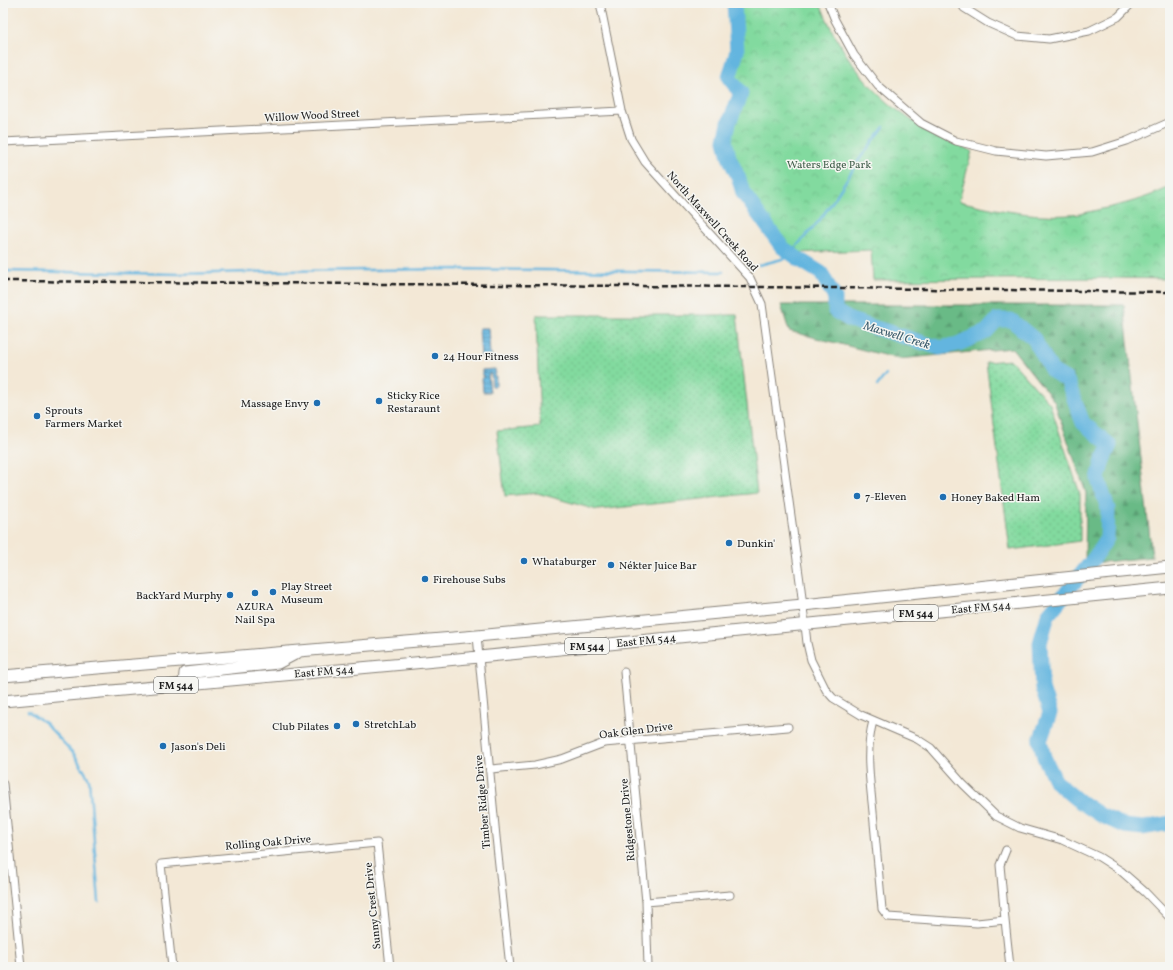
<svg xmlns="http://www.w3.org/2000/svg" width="1173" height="970" font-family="Vollkorn,serif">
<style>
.grass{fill:url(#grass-dots);stroke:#4f7b5e}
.forest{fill:url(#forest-firs);stroke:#426b51}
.park{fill:url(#park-crowns);stroke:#4f7b5e}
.water{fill:url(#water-rules);stroke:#40687e}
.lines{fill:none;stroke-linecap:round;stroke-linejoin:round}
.stream{stroke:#63b5df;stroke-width:2.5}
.river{stroke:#63b5df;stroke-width:15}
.minor-casing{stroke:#888279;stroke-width:9}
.primary-casing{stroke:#888279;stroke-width:13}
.minor{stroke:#fff;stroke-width:7}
.primary{stroke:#fff;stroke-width:11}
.rail{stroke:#1c1c1c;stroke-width:2.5;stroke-dasharray:6 3;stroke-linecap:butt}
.poi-dot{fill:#1f6fb2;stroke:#f6f6f2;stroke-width:1.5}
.labels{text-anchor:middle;stroke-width:3;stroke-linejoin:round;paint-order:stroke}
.shield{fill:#f6f6f2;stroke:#5d5d5c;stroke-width:1}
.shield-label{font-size:10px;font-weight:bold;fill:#1c1c1c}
.street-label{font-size:11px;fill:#1c1c1c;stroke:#f6f6f2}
.park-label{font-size:11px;fill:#405e4a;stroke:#f6f6f2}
.poi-label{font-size:11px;fill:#1c1c1c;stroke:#f6f6f2;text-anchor:start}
.water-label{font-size:12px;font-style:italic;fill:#38596a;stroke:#f6f6f2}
</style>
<defs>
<pattern id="grass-dots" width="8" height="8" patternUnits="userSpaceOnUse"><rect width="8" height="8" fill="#82da9f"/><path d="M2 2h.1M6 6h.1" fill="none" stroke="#70ba88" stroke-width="1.8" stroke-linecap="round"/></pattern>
<pattern id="forest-firs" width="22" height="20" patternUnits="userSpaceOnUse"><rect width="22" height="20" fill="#69ba86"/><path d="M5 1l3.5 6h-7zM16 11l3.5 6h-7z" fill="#5a9f73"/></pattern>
<pattern id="park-crowns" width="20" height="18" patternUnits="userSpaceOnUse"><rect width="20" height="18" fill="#82da9f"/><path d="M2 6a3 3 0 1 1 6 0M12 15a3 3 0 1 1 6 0" fill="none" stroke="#70ba88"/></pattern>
<pattern id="water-rules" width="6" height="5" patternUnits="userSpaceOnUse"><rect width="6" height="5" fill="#63b5df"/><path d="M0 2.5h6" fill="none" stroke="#5192b4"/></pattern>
</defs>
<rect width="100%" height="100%" fill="#f6f6f2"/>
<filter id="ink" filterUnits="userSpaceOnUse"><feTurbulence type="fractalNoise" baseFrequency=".025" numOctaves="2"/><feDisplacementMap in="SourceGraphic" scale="8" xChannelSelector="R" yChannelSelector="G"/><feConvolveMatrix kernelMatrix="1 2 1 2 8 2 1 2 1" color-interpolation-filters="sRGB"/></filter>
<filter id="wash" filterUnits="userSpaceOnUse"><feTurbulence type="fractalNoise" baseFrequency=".012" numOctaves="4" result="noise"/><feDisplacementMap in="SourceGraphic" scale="16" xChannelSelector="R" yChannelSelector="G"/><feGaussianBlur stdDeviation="0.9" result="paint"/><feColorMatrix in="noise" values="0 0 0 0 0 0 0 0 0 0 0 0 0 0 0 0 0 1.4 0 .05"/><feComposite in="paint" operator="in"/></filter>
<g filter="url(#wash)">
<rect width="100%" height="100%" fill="#f3e8d6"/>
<path class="grass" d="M536 315H737L757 493 597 510 537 493 505 496 497 431 540 427Z
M1011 360 1050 404 1080 494V541L1010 550 986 362Z"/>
<path class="forest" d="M781 305H1124L1152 557 1085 564 1086 493 1054 401 1012 348 899 359 789 331Z"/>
<path class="park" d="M734 3H820C849 77 898 123 972 151L959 201C996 210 1041 219 1080 214 1086 213 1091 211 1097 210 1123 205 1147 198 1170 187V279L1116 278 873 280 871 250 790 253 782 247 743 193 739 179 729 157 725 140 729 123 741 93 729 78 737 51Z"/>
<path class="water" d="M479 328H488L490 354H491L492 356 481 357Z
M495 369 496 374H494V376H496V386H492L491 374H488L490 392H483L482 377H484V375H482V370Z"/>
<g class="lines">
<path class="stream" d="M759 265 794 256 795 248 819 221 833 201 861 157 884 127
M3 271 179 274 283 271 454 269 723 272
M877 386 886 374
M28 711 45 723 74 754 89 779 99 902"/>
<path class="river" d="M734 3 737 51 729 78 741 93 729 123 725 140 729 157 739 179 743 193 782 247 800 260 821 273 835 298V311L850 320 940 348 958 344 986 332 997 320H1011L1034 339 1052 371 1067 380 1083 423 1110 445 1103 460 1098 479 1108 509 1107 538 1095 557 1048 615 1040 643 1042 688 1050 713 1040 741 1044 757 1056 782 1076 799 1102 816 1125 826 1143 828 1170 823"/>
</g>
</g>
<g filter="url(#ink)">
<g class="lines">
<g class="minor-casing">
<path id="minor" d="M600 3 622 111 631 139 645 162 750 278 762 304 801 589 807 643 811 660 826 690 833 698 861 715 917 739 931 748 963 784 996 816 1020 828 1062 840 1099 857 1121 871 1145 892 1170 918
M828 3 835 20 854 55 878 86 921 123 956 141 996 151 1046 156 1092 152 1127 141 1170 122
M961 3 964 8 988 23 1017 36 1049 39 1089 31 1118 17 1132 3
M3 142 622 111
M477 636 496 837 510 967
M624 672 646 902 648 967
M873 721C865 751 870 781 873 812 876 844 879 877 882 909L888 917 977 923 1005 920 1000 865 1006 850
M491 769 535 765 562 759 604 743 788 727
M3 784 21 967
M646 902 730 895
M1005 920 1010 967
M172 967 161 864 377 843 390 967"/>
</g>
<g class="primary-casing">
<path id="primary" d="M3 676 477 636 803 605 1170 567
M184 684 185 673 278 663 297 653
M3 701 479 657 1170 588"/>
</g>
<use href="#minor" class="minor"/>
<use href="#primary" class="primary"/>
<path class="rail" d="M3 281 755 287 1170 292"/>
</g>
</g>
<g class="poi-dot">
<circle cx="435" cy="356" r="4"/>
<circle cx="379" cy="401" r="4"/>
<circle cx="317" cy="403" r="4"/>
<circle cx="37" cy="416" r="4"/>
<circle cx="857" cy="496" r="4"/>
<circle cx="943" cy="497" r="4"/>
<circle cx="729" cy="543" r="4"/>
<circle cx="524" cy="561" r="4"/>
<circle cx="611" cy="565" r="4"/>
<circle cx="425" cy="579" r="4"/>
<circle cx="273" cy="592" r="4"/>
<circle cx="255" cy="593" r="4"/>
<circle cx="230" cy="595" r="4"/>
<circle cx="356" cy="724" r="4"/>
<circle cx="337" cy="726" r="4"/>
<circle cx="163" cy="746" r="4"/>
</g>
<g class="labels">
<g class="shield">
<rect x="894" y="605" width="44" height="16" rx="3"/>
<rect x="565" y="638" width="44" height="16" rx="3"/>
<rect x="154" y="677" width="44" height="16" rx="3"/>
</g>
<g class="shield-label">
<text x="916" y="617">FM 544</text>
<text x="587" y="650">FM 544</text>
<text x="176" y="689">FM 544</text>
</g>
<g class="street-label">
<text transform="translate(312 115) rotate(-3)" y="4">Willow Wood Street</text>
<text transform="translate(713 221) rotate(48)" y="4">North Maxwell Creek Road</text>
<text transform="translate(981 607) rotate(-5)" y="4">East FM 544</text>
<text transform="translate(646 640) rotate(-6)" y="4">East FM 544</text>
<text transform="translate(324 671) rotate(-5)" y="4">East FM 544</text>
<text transform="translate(636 730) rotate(-7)" y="4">Oak Glen Drive</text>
<text transform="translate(482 802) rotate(-95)" y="4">Timber Ridge Drive</text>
<text transform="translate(627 820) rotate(-95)" y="4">Ridgestone Drive</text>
<text transform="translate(268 842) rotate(-5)" y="4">Rolling Oak Drive</text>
<text transform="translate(372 906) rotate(-96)" y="4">Sunny Crest Drive</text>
</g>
<g class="park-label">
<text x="829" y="168">Waters Edge Park</text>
</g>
<g class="poi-label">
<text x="443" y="360">24 Hour Fitness</text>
<text x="387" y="399">Sticky Rice<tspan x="387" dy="13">Restaraunt</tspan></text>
<text x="309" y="407" text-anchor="end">Massage Envy</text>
<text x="45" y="414">Sprouts<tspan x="45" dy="13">Farmers Market</tspan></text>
<text x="865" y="500">7-Eleven</text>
<text x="951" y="501">Honey Baked Ham</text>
<text x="737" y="547">Dunkin'</text>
<text x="532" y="565">Whataburger</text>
<text x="619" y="569">Nékter Juice Bar</text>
<text x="433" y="583">Firehouse Subs</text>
<text x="281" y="590">Play Street<tspan x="281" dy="13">Museum</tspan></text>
<text x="222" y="599" text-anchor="end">BackYard Murphy</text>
<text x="255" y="610" text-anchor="middle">AZURA<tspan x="255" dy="13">Nail Spa</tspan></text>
<text x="364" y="728">StretchLab</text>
<text x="329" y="730" text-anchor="end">Club Pilates</text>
<text x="171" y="750">Jason's Deli</text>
</g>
<g class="water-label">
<text transform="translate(897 335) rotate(17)" y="4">Maxwell Creek</text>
</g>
</g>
<rect width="1173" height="970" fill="none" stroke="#f6f6f2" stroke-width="16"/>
</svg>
